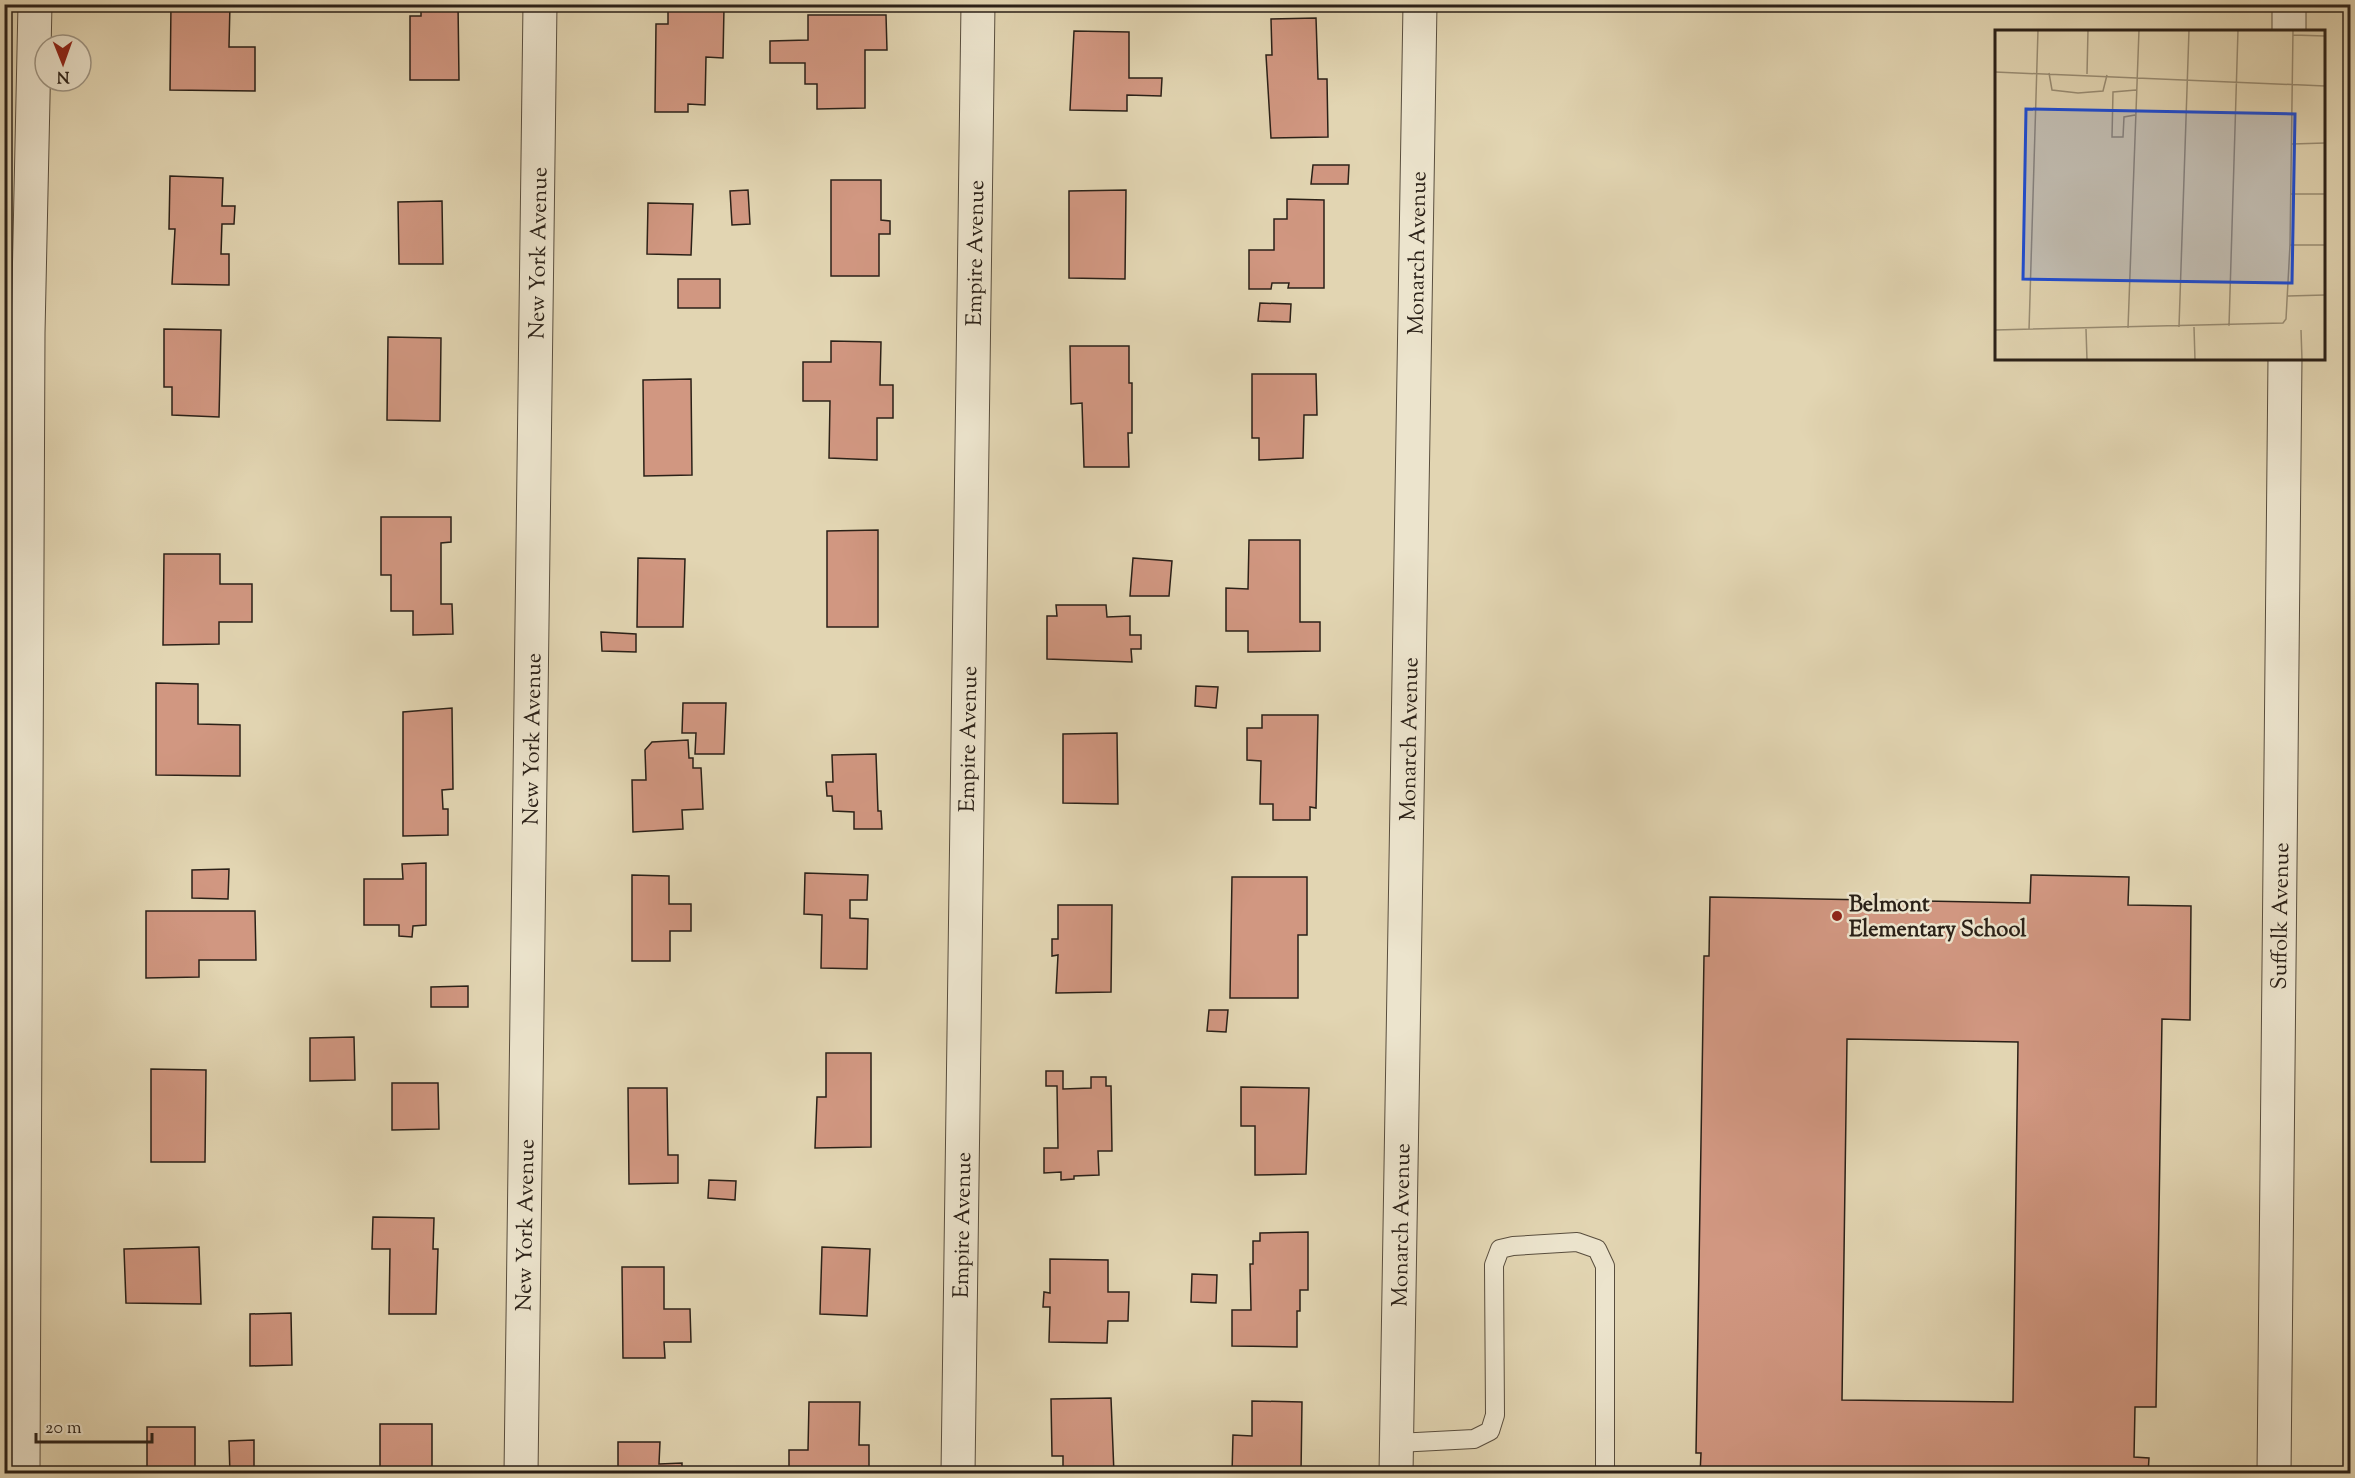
<svg xmlns="http://www.w3.org/2000/svg" width="2355" height="1478" font-family="'Sorts Mill Goudy',serif">
<style>
.building{fill:#d19781;stroke:#2b2118;stroke-width:1.5;fill-rule:evenodd}
.lines{fill:none;stroke-linecap:round;stroke-linejoin:round}
.lane-casing{stroke:#594e3e;stroke-width:20}
.street-casing{stroke:#594e3e;stroke-width:35}
.lane{stroke:#ece4cd;stroke-width:18}
.street{stroke:#ece4cd;stroke-width:33}
.poi-dot{fill:#8f2418;stroke:#ece4cd;stroke-width:2}
.labels{text-anchor:middle;stroke-width:5;stroke-linejoin:round;paint-order:stroke}
.street-label{font-size:22px;fill:#2b2118;stroke:#ece4cd}
.poi-label{font-size:22px;font-weight:bold;fill:#2b2118;stroke:#ece4cd;text-anchor:start}
.inset-road{fill:none;stroke:#998d74;stroke-width:1.5}
.view{fill:#1d4ed8;fill-opacity:0.15;stroke:#1d4ed8;stroke-width:3}
.inset-edge{fill:none;stroke:#2b2118;stroke-width:3}
</style>
<rect width="100%" height="100%" fill="#e2d5b2"/>
<filter id="stains"><feTurbulence type="fractalNoise" baseFrequency=".00333" numOctaves="4"/><feColorMatrix values="0 0 0 0 .2 0 0 0 0 .09 0 0 0 0 .02 0 0 0 .5 -.17"/></filter>
<radialGradient id="worn" r=".72"><stop offset=".6" stop-color="#630" stop-opacity="0"/><stop offset="1" stop-color="#630" stop-opacity=".3"/></radialGradient>
<path class="building" d="M171 4H230L229 47H255V91L170 90Z
M421 4H458L459 80H410V16H421Z
M668 4H705V8H724L723 58 706 57 705 105 688 104V112H655L656 24H668Z
M808 15H886L887 50H865V108L817 109V84H805V63H770V41L808 40Z
M1316 18 1318 79H1327L1328 137 1271 138 1266 55H1272L1271 19Z
M1074 31 1129 32V78H1162L1161 96 1127 95V111L1070 110Z
M1313 165H1349L1348 184H1311Z
M170 176 223 178 222 206H235L234 224H222L221 254H229V285L172 284 175 229H169Z
M831 180H881V220L890 221V234H879V276H831Z
M748 190 750 224 732 225 730 191Z
M1126 190 1125 279 1069 278V191Z
M1287 199 1324 200V288H1288L1289 283H1272L1271 289H1249V250H1274V219H1287Z
M442 201 443 264H399L398 202Z
M648 203 693 204 691 255 647 254Z
M678 279H720V308H678Z
M1260 303 1291 304 1290 322 1258 321Z
M164 329 221 330 219 417 172 415V387H164Z
M388 337 441 338 440 421 387 420Z
M831 341 881 342 880 385H893V418H877V460L829 458 830 401H803V362H831Z
M1070 346H1129V383H1132V433H1128L1129 467H1084L1082 403 1071 404Z
M1252 374H1316L1317 415H1304L1303 458 1259 460V438H1252Z
M691 379 692 475 644 476 643 380Z
M381 517H451V542L441 543V604H452L453 634 413 635V611H391V575H381Z
M878 530V627H827V531Z
M1249 540H1300V622H1320V651L1248 652V631H1226V588L1248 589Z
M164 554H220V584H252V622H219V644L163 645Z
M638 558 685 559 683 627H637Z
M1133 558 1172 561 1169 596H1130Z
M1056 605H1106L1107 617 1130 616V635H1141V649H1131L1132 662 1047 659V616H1057Z
M601 632 636 634V652L602 651Z
M156 683 198 684V724L240 725V776L156 775Z
M1196 686 1218 687 1216 708 1195 706Z
M683 703H726L724 754H695L696 733H682Z
M452 708 453 789 442 790 443 809H448V835L403 836V712Z
M1262 715H1318L1316 808 1310 807V820H1273V804H1260L1261 761 1247 760V728H1262Z
M1117 733 1118 804 1063 803V734Z
M688 740 689 758H693V768H701L703 809 682 810 683 829 633 832 632 780H646L645 750 652 742Z
M876 754 878 811H881L882 829H854V812L833 811 832 796H827L826 782H833L832 755Z
M426 863V925L413 926 412 937 399 936V925H364V879H403L402 864Z
M229 869 228 899 192 898V870Z
M805 873 868 875 867 900H850V918L868 919 867 969 821 968 822 915 804 914Z
M632 875 669 876V904H691V931H670V961H632Z
M2031 875 2129 877 2128 905 2191 906 2190 1020 2162 1019 2156 1407H2135L2134 1457 2149 1458 2148 1474H1700L1701 1453H1696L1704 956H1709L1710 897 2030 903ZM1847 1039 2018 1042 2013 1402 1842 1400Z
M1232 877H1307V935H1298V998H1230Z
M1058 905H1112L1111 992 1056 993 1058 955 1052 956V939H1058Z
M146 911H255L256 960H199V977L146 978Z
M468 986V1007H431V987Z
M1209 1010H1228L1226 1032 1207 1031Z
M354 1037 355 1080 310 1081V1038Z
M826 1053H871V1147L815 1148 817 1097H826Z
M151 1069 206 1070 205 1162H151Z
M1046 1071H1063V1089L1091 1088V1077H1106V1086H1111L1112 1151H1098L1099 1175 1074 1176V1179L1061 1180V1172L1044 1173V1148H1058L1057 1086H1046Z
M392 1083H438L439 1129 392 1130Z
M1241 1087 1309 1088 1306 1174 1255 1175V1126H1241Z
M628 1088H667L668 1155H678V1183L629 1184Z
M709 1180 736 1181 735 1200 708 1198Z
M373 1217 434 1218 433 1249H438L436 1314H389L390 1249H372Z
M1308 1232V1290H1300V1311H1297V1347L1232 1346V1310H1251L1250 1264H1253V1241H1260V1233Z
M199 1247 201 1304 126 1303 124 1249Z
M822 1247 870 1249 867 1316 820 1314Z
M1050 1259 1108 1260V1292H1129L1128 1321H1108L1107 1343 1049 1342 1050 1307H1043L1044 1292 1050 1293Z
M622 1267H664V1309H690L691 1342H664L665 1358H623Z
M1192 1274 1217 1275 1216 1303 1191 1302Z
M291 1313 292 1365 250 1366V1314Z
M1111 1398 1114 1474H1063V1456H1052L1051 1399Z
M1252 1401 1302 1402 1301 1474H1232L1233 1435 1252 1436Z
M809 1402H860L859 1445H869V1474H789V1450H808Z
M380 1424H432V1474H380Z
M147 1427H195V1474H147Z
M254 1440V1474H230L229 1441Z
M618 1442H660L659 1464 682 1463V1474H618Z"/>
<g class="lines">
<g class="lane-casing">
<path id="lane" d="M1397 1443 1474 1439 1490 1431 1495 1415 1494 1265 1500 1249 1513 1246 1577 1242 1597 1249 1605 1266V1474"/>
</g>
<g class="street-casing">
<path id="street" d="M2289 32V4
M23 1474 28 333 35 4
M521 1474 540 4
M958 1474 978 4
M1396 1474 1420 4
M2274 1474 2285 358"/>
</g>
<use href="#lane" class="lane"/>
<use href="#street" class="street"/>
</g>
<circle class="poi-dot" cx="1837" cy="916" r="6"/>
<g class="labels">
<g class="street-label">
<text transform="translate(537 253) rotate(-89)" y="8">New York Avenue</text>
<text transform="translate(974 253) rotate(-89)" y="8">Empire Avenue</text>
<text transform="translate(1416 253) rotate(-89)" y="8">Monarch Avenue</text>
<text transform="translate(531 739) rotate(-89)" y="8">New York Avenue</text>
<text transform="translate(967 739) rotate(-89)" y="8">Empire Avenue</text>
<text transform="translate(1408 739) rotate(-89)" y="8">Monarch Avenue</text>
<text transform="translate(2279 916) rotate(-89)" y="8">Suffolk Avenue</text>
<text transform="translate(524 1225) rotate(-89)" y="8">New York Avenue</text>
<text transform="translate(961 1225) rotate(-89)" y="8">Empire Avenue</text>
<text transform="translate(1400 1225) rotate(-89)" y="8">Monarch Avenue</text>
</g>
<g class="poi-label">
<text x="1849" y="911">Belmont<tspan x="1849" dy="25">Elementary School</tspan></text>
</g>
</g>
<g transform="translate(1995 30)">
<rect width="330" height="330" fill="#e2d5b2"/>
<path class="inset-road" d="M298 5 330 6M0 42 330 56M54 43 57 60 83 63 108 61 112 45M92 44 93 0M140 85 129 87 128 107H117L118 62 141 60M297 114 330 113M296 164H330M295 215H330M293 266 330 265M234 296 243 0M184 297 194 0M199 297 200 330M133 298 144 0M91 299 92 330M0 300 288 293 291 289 295 215 298 0M34 300 43 0M306 300 307 330"/>
<path class="view" d="M31 79 300 84 297 253 28 249Z"/>
<rect width="330" height="330" class="inset-edge"/>
</g>
<rect width="2355" height="1478" fill="none" stroke="#e2d5b2" stroke-width="24"/>
<rect x="6" y="6" width="2343" height="1466" fill="none" stroke="#2b2118" stroke-width="3"/>
<rect x="12" y="12" width="2331" height="1454" fill="none" stroke="#2b2118" stroke-width="1.5"/>
<g transform="translate(63 63) rotate(179)"><circle r="28" fill="#ece4cd" stroke="#9f9685" stroke-width="1.5"/>
<path d="M0-4.5L10 22L0 15L-10 22Z" fill="#8f2418"/>
<text y="-9" font-size="16" font-weight="bold" text-anchor="middle" fill="#2b2118">N</text>
</g>
<path d="M36 1433v9h116v-9" fill="none" stroke="#2b2118" stroke-width="3"/>
<text x="45" y="1433" font-size="18" fill="#2b2118" stroke="#ece4cd" stroke-width="4.5" paint-order="stroke">20 m</text>
<rect width="100%" height="100%" filter="url(#stains)"/>
<rect width="100%" height="100%" fill="url(#worn)"/>
</svg>
